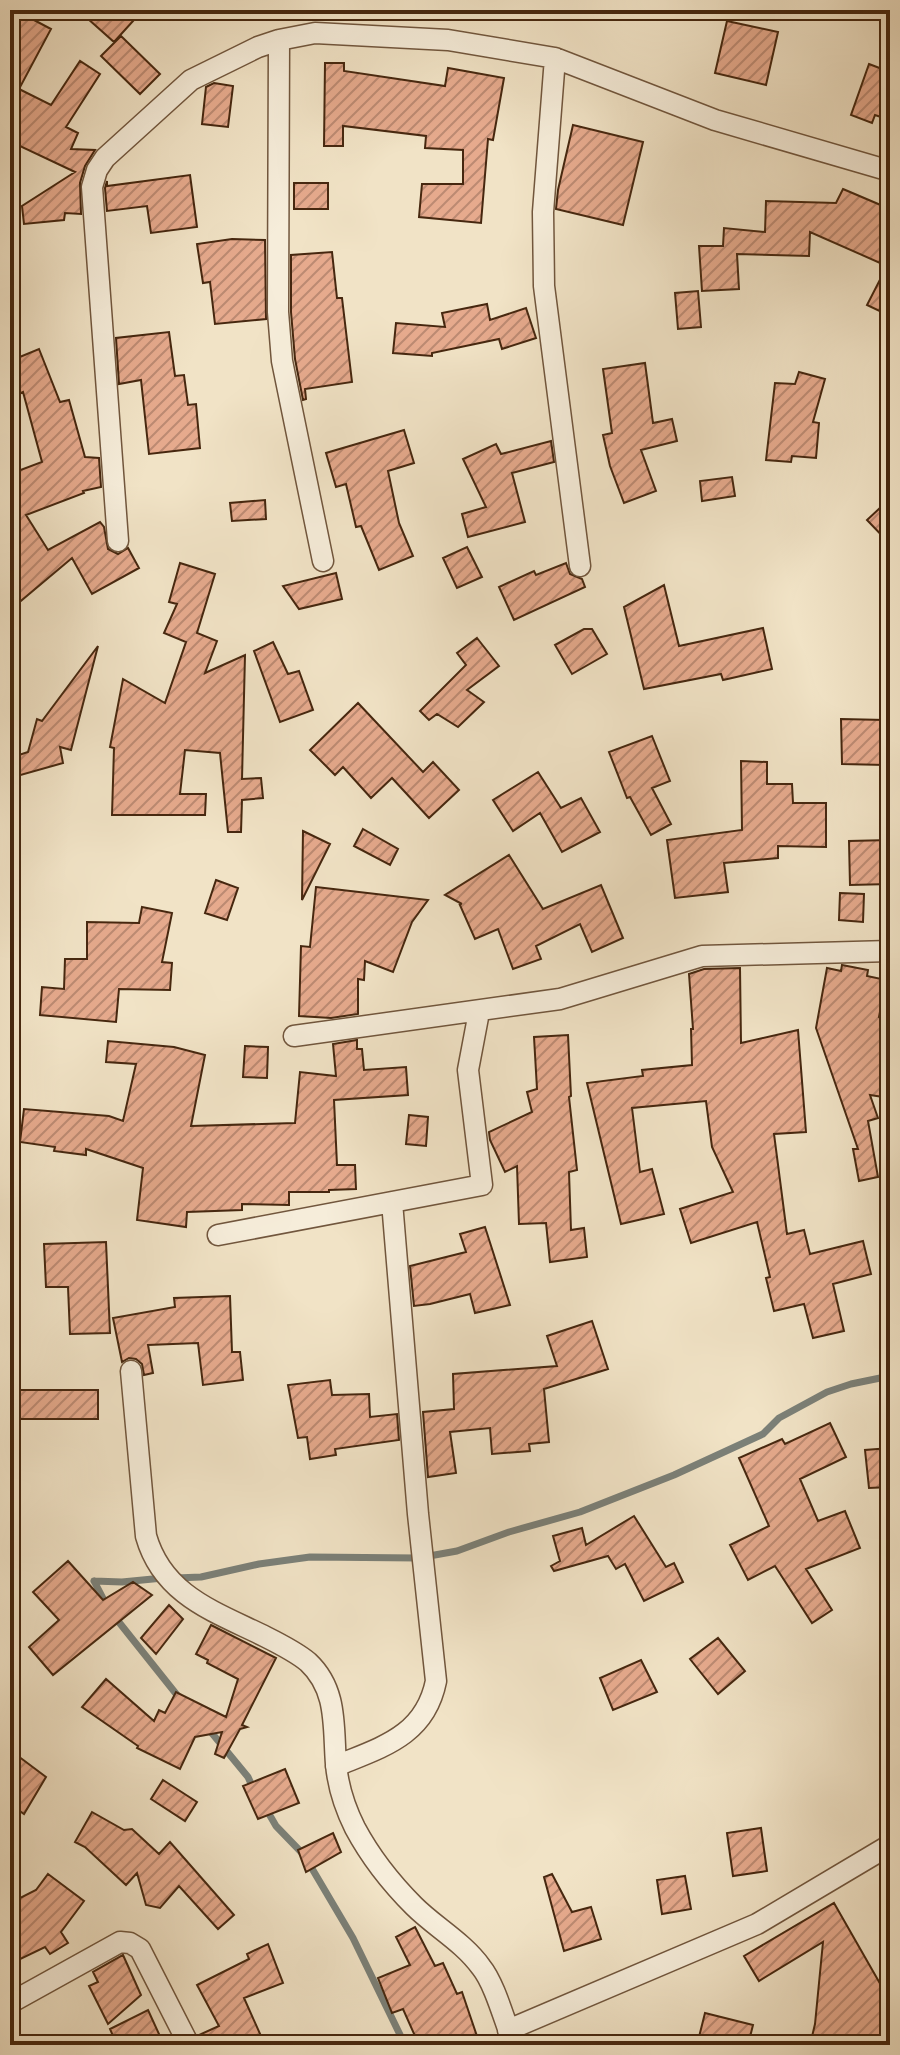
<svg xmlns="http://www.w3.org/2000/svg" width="900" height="2055" font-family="'Old Standard TT',serif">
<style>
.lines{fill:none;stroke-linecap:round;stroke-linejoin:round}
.stream{stroke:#7b8078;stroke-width:7}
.building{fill:url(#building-hatch);stroke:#46270f;stroke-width:2}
.minor-casing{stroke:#71563d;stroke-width:23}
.minor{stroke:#f6edda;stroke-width:20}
</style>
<defs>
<pattern id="building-hatch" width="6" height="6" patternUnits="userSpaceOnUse" patternTransform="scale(2)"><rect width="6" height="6" fill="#e6aa8d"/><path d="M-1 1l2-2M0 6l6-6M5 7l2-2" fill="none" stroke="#bc8a72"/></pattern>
</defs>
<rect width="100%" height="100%" fill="#f1e3c6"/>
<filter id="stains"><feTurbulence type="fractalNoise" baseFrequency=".0025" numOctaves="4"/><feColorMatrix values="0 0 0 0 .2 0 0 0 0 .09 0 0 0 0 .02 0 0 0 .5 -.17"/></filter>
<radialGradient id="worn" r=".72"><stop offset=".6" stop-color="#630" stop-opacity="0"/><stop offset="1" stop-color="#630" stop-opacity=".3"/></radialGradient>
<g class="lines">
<path class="stream" d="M176 1578 201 1577 259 1564 310 1557 418 1558 457 1551 509 1532 580 1512 674 1475 763 1434 779 1418 827 1392 851 1384 890 1376
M94 1581 122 1582 163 1578
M94 1581 107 1606
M114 1616 181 1700
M206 1726 248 1777 254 1790
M265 1807 276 1826 304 1855 353 1938 405 2045"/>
</g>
<path class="building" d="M78 10H143L114 42Z
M17 11 51 29 19 89 51 105 80 61 100 74 66 127 78 133 71 149 95 150 85 166 80 183 81 214 65 213 64 220 24 224 22 206 75 172 18 145 10 163V24Z
M727 21 778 32 766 85 715 73Z
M121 36 160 74 140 94 101 56Z
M325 63H344V71L445 86 448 68 504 78 493 140 488 139 481 223 419 217 422 184H463V150L425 148 426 136 343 126V146H324Z
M869 64 890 72V120L875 115 872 123 851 115Z
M214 83 233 86 228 127 202 124 206 87Z
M573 125 643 142 623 225 556 209 558 190Z
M190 175 197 227 151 233 147 206 107 211 105 188 107 181V186Z
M294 183H328V209H294Z
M843 189 890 209V316L867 305 887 266 810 232 809 256 737 254 739 289 702 291 699 246H723L724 228 765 232 766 201 836 203Z
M232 239 265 240 266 319 215 324 210 282 203 283 197 244Z
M332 252 337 298H342L352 382 305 389 306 399 303 400 295 359 291 312V255Z
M698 291 701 327 678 329 675 293Z
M487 304 490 320 526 308 536 338 502 349 499 339 432 353V356L393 353 396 323 445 327 442 313Z
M169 332 175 376 184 375 188 405 196 404 200 448 149 454 141 380 119 384 116 338Z
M39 349 60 402 69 400 85 457 99 458 101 487 83 491 84 493 26 515 48 550 100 522 104 527 108 549 118 554 128 548 139 568 92 594 72 558 10 610V474L42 462 23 392 17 395 10 378V361Z
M645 363 653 423 672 419 677 441 641 450 656 491 624 503 610 466 603 435 612 433 603 369Z
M799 372 825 379 813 422 819 423 816 458 792 456 791 462 766 460 775 383 795 384Z
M404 430 414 463 388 471 399 523 413 556 379 570 361 526 356 527 346 484 336 487 326 453Z
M551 441 554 462 512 473 525 522 468 537 462 514 486 507 463 459 496 444 501 454Z
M732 477 735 496 702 501 700 481Z
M265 500 266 519 232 521 230 503Z
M881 507 890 517V544L867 520Z
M467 547 482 577 457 588 443 558Z
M180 563 215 574 197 633 217 641 205 673 245 655 242 779 261 778 263 798 242 800 241 832H228L220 753 185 750 180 794H206L205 815H112L114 748 110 747 123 679 165 703 186 642 164 633 177 604 169 602Z
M566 563 570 574 582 579 585 587 514 620 499 587 534 571 536 575Z
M336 573 342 599 299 609 283 586Z
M664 585 679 646 763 628 772 669 723 680 721 674 644 689 624 607Z
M584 629H592L607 654 572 674 555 645Z
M477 638 499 666 467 690 484 702 458 727 437 714 429 720 420 711 466 665 457 653Z
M273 642 288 674 299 671 313 710 280 722 254 651Z
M98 646 71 750 60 747 63 763 10 778V758L28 752 37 719 42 721Z
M358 703 423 772 433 762 459 790 429 818 392 778 371 798 343 767 335 775 310 750Z
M841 719 885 720V765L842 764Z
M652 736 670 781 652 788 671 824 651 835 630 797 627 798 609 752Z
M741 761 767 762V784H792L793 803H826V847L778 846V858L724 863 728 892 675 898 667 840 742 830Z
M538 772 561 808 581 798 600 832 562 852 540 813 513 831 493 800Z
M363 829 398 849 390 865 354 846Z
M303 831 330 844 302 900Z
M890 840V884L850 885 849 841Z
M509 855 543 909 601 885 623 938 592 952 580 924 536 946 541 959 513 969 498 929 475 939 459 903 462 904 445 895Z
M216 880 238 888 227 920 205 913Z
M316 887 428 900 412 922 393 972 365 961 364 980 358 979V1014L331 1018 299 1016 301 946 310 947Z
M840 893 864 894 863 922 839 920Z
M142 907 172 913 162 962 172 963 170 990 119 989 116 1022 40 1015 42 987 64 989 65 959H87V922L139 923Z
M842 965 868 970 867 976 886 980 879 1017 890 1019V1098L870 1095 878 1118 868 1121 878 1177 859 1181 853 1149H858L816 1028 827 968 841 971Z
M740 968 741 1043 798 1030 806 1132 774 1134 787 1234 804 1230 810 1254 863 1241 871 1274 833 1284 844 1331 813 1338 804 1304 774 1311 766 1278 770 1277 757 1222 691 1243 680 1209 733 1192 712 1147 706 1101 632 1108 640 1172 652 1169 664 1214 621 1224 587 1083 643 1076 642 1070 692 1065 691 1029H693L689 974 704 969Z
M568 1035 571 1096 569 1097 577 1170 569 1172 571 1230 584 1228 587 1257 550 1262 546 1223 519 1224 517 1166 505 1172 490 1140 489 1132 532 1112 527 1092 537 1089 534 1037Z
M357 1040V1049H362L364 1070 406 1067 408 1095 334 1100 337 1165H355L356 1189 329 1190V1192H289V1205L242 1204V1210L187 1212 186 1227 137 1220 143 1168 86 1149V1155L54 1151 55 1147 20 1142 24 1109 109 1116 123 1121 136 1064 106 1062 108 1041 174 1047 205 1055 191 1126 295 1123 300 1072 336 1076 333 1044Z
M245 1046 268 1047 267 1078 243 1077Z
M409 1115 428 1117 426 1146 406 1144Z
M485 1227 510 1305 475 1313 470 1294 430 1304 414 1306 410 1266 466 1252 460 1234Z
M106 1242 110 1333 70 1334 68 1287H46L44 1244Z
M230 1296 232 1352H240L243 1380 203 1385 198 1343 148 1345 153 1373 144 1375 142 1364 136 1359 129 1358 122 1362 113 1318 175 1307 174 1298Z
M592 1321 608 1369 544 1389 549 1442 529 1444 530 1451 492 1454 490 1428 450 1432 456 1473 428 1477 423 1412 454 1409 453 1374 557 1366 547 1336Z
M330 1380 332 1395 369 1394 370 1417 397 1414 399 1440 335 1449 336 1455 310 1459 307 1437 298 1438 288 1385Z
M10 1390H98V1419H10Z
M830 1423 846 1457 800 1479 818 1521 845 1511 860 1548 806 1569 832 1610 812 1623 775 1566 748 1580 730 1545 769 1526 739 1458 782 1439 785 1444Z
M890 1448V1487L869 1488 865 1450Z
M634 1516 666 1567 674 1563 683 1582 644 1601 625 1564 616 1569 608 1556 554 1571 551 1566 560 1561 553 1536 582 1528 586 1545Z
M68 1561 103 1600 133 1582 152 1595 53 1675 29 1647 59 1620 33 1592Z
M169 1605 183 1619 156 1654 141 1638Z
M211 1625 276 1658 242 1725 247 1727 240 1729 224 1758 215 1754 222 1732 195 1737 180 1769 137 1748 138 1746 82 1707 106 1679 154 1721 159 1710 165 1713 176 1692 226 1717 238 1679 207 1663 208 1660 196 1654Z
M718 1638 745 1671 718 1694 690 1659Z
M641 1660 657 1692 613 1710 600 1678Z
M10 1750 46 1777 24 1814 10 1804Z
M285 1769 299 1803 258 1819 243 1786Z
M163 1780 197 1802 185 1821 151 1799Z
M92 1812 124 1830 132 1829 159 1854 170 1842 234 1915 218 1929 179 1886 160 1908 146 1905 137 1873 126 1885 85 1847 75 1842Z
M761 1828 767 1871 733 1876 727 1833Z
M333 1833 341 1852 306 1872 298 1850Z
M48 1874 84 1901 61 1932 68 1943 50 1954 45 1947 10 1964V1903L36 1890Z
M552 1874 572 1912 591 1907 601 1939 564 1951 544 1877Z
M685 1876 691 1909 662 1914 657 1880Z
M834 1903 890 2001V2038L852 2039 850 2045H810L815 2024 823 1942 759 1981 744 1956Z
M415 1927 435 1966 443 1963 457 1994 462 1992 480 2045H419L403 2009 392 2013 378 1978 410 1965 396 1937Z
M268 1944 283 1983 244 1998 265 2045H202L199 2035 219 2026 197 1985 249 1959 247 1954Z
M123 1955 141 1995 108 2024 89 1986 98 1982 93 1972Z
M148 2010 164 2045H117L110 2029Z
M705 2013 753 2025 748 2045H697Z"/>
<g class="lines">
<g class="minor-casing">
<path id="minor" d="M279 40 278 312 282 361 323 561
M555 58 543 212 544 286 580 566
M118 541 92 187 97 170 105 158 191 80 258 47 279 40 315 33 448 40 555 58 715 120 890 171
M294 1036 560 999 702 956 890 951
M218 1235 482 1185 468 1070 479 1012
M131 1371 146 1536C163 1596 216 1612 266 1637 280 1644 296 1652 308 1662 338 1690 333 1727 336 1764 338 1787 345 1808 355 1828 370 1856 391 1883 414 1906 435 1927 463 1942 481 1967 495 1984 505 2023 514 2045
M336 1766C382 1747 425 1736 436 1681L418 1514 392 1202
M10 2003 120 1942 130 1943 140 1949 189 2045
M508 2030 757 1924 890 1845"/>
</g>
<use href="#minor" class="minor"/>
</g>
<rect width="900" height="2055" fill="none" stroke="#f1e3c6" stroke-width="40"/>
<rect x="12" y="12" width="876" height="2031" fill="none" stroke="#46270f" stroke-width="4"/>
<rect x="20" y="20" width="860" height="2015" fill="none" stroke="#46270f" stroke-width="2"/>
<rect width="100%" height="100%" filter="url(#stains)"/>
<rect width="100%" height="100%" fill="url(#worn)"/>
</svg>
